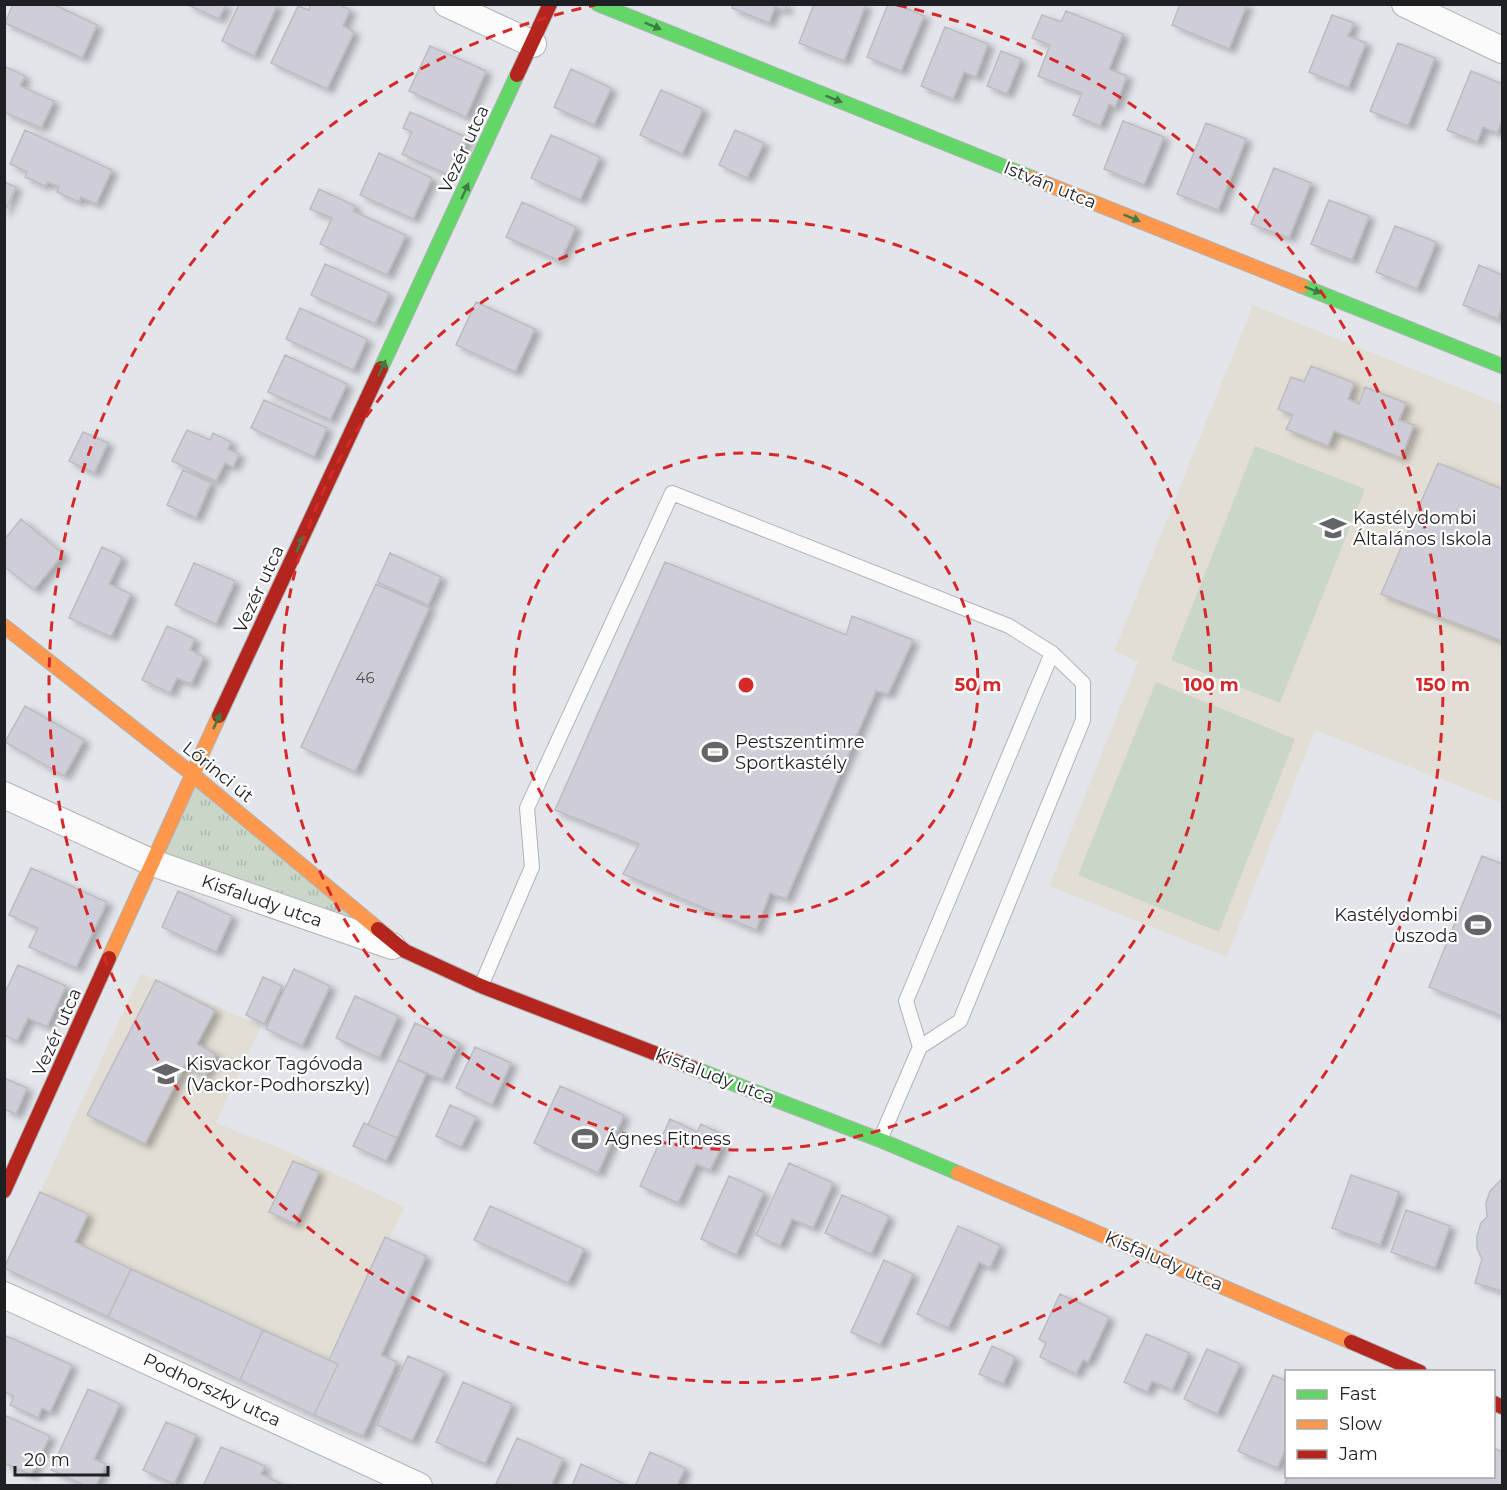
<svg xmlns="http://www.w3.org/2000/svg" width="1507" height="1490" font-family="Montserrat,sans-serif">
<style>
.education{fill:#e3ded5}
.grass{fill:url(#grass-tufts)}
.garden{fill:#c9d6c8}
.building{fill:#cfced8;stroke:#bbbcc0;stroke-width:1.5;filter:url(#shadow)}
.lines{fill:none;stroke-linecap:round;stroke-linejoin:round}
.lane-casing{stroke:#b0b3b7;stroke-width:16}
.street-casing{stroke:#b0b3b7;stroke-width:28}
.fast-casing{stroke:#b0b3b7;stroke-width:16}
.slow-casing{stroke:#b0b3b7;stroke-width:16}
.jam-casing{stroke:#b0b3b7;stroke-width:16}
.lane{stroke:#fbfbfc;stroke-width:14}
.street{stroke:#fbfbfc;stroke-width:26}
.fast{stroke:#63d668;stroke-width:14}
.slow{stroke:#ff974d;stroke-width:14}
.jam{stroke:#b3261e;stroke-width:14}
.oneway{fill:#407b46}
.ring{fill:none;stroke:#d62828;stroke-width:3;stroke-dasharray:10 8}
.labels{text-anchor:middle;stroke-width:4.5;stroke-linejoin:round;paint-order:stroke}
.number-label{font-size:15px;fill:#4d4e54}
.street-label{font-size:18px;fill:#1e2024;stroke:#fff}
.poi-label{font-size:18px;fill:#1e2024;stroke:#fff;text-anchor:start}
.centre{fill:#d62828;stroke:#fff;stroke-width:3}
.ring-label{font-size:18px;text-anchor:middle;font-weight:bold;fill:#d62828;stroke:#fff;stroke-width:4.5;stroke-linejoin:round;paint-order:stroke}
</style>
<defs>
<pattern id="grass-tufts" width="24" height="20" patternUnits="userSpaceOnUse" patternTransform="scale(1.5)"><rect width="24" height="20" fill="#c9d6c8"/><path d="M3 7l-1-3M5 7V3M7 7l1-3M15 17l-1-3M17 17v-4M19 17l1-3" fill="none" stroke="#acb7ac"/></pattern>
<filter id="shadow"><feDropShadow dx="6" dy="4" stdDeviation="3" flood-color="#0004"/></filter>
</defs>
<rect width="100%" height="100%" fill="#e2e5ea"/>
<path class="education" d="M1253 305 1502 405V803L1315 730 1227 957 1049 886 1138 662 1114 651Z
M141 973 261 1026 216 1123 289 1152 405 1207 329 1359 314 1415 5 1268Z"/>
<path class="grass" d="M192 774 405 951 153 863Z"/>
<path class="garden" d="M1255 446 1365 489 1280 703 1171 660Z
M1156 682 1295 739 1219 932 1078 875Z"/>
<path class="building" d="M13 4H53L97 25 82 58 5 23Z
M186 4H226L219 19Z
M239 4H278L254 56 222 41Z
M311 4H338L350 10 343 26 354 32 327 89 271 63 298 6 309 10Z
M733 4H787L785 11 775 7 769 23 732 8Z
M814 4H866L844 61 799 43Z
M888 4H896L924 16 901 71 867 57Z
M1180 4H1247L1229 49 1172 25Z
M1066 11 1123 34 1109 69 1127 76 1115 107 1109 104 1100 126 1073 115 1082 93 1038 76 1050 45 1032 38 1042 15 1061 22Z
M1332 15 1354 23 1348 36 1366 43 1348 88 1309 72Z
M945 27 988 44 976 77 964 72 953 99 921 86Z
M1398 43 1435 58 1408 126 1370 111Z
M430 46 486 71 466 117 409 91Z
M1001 51 1021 59 1007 94 987 86Z
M4 66 25 76 20 86 54 101 41 128 4 112Z
M571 69 611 88 594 125 554 107Z
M1471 71 1502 84V120L1497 133 1483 127 1477 142 1447 130Z
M661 90 703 109 682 154 640 135Z
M410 112 468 138 451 176 402 154 412 132 403 128Z
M1123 121 1164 137 1144 185 1104 169Z
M1206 123 1246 139 1218 210 1177 194Z
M25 130 112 170 96 204 81 197 79 202 57 192 59 187 48 182 45 186 25 177 27 172 10 164Z
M735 130 764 143 747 178 719 165Z
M551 135 600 157 580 200 531 178Z
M379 153 432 178 413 219 360 195Z
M1274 168 1311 183 1289 238 1251 224Z
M4 182 16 187 4 213Z
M319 189 355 206 353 211 406 235 387 275 320 244 332 218 310 209Z
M1329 200 1369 216 1352 260 1311 244Z
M522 202 576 227 560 261 506 237Z
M1395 226 1436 242 1417 289 1376 272Z
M325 264 389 293 375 324 311 295Z
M1479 265 1502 275V307L1498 319 1463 305Z
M476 302 535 329 515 372 456 345Z
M300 308 367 339 353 370 286 339Z
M285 355 347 384 330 420 268 392Z
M1311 366 1354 383 1348 399 1359 404 1365 387 1406 403 1399 420 1414 425 1401 458 1334 431 1328 446 1286 429 1293 415 1278 409 1291 377 1304 382Z
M264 400 327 428 314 457 251 428Z
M187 430 210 440 213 433 231 442 228 449 239 454 233 467 225 463 216 481 172 461Z
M83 432 108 443 94 473 69 461Z
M1438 463 1502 489V641L1381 594Z
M183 470 211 483 196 518 167 505Z
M21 519 63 554 34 590 4 566V540Z
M102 547 122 557 109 584 131 594 111 637 69 618Z
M390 553 441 577 428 605 377 582Z
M665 562 846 635 852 616 913 640 888 694 876 691 786 899 770 893 756 930 623 874 639 844 555 810Z
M194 563 235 581 216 624 175 605Z
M376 584 429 608 355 772 301 747Z
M167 626 195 639 190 650 204 657 191 684 177 678 170 693 142 680Z
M25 706 84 740 64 776 5 742Z
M1482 856 1502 864V1016L1429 987Z
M31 868 107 902 76 968 29 947 38 928 9 915Z
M178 891 232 916 216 952 162 927Z
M18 965 66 986 47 1027 28 1018 17 1041 4 1035V995Z
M294 969 330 986 302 1046 266 1029Z
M263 977 282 986 264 1024 246 1015Z
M156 980 215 1010 197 1044 216 1054 205 1076 185 1065 145 1144 87 1115Z
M355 996 398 1016 379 1058 336 1038Z
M415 1023 459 1043 442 1080 398 1060Z
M475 1047 511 1063 492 1105 456 1088Z
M398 1060 426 1074 397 1138 368 1125Z
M4 1078 27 1088 16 1114 4 1109Z
M560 1086 624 1115 598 1173 534 1143Z
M450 1105 476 1117 461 1147 436 1136Z
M670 1119 697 1132 701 1124 720 1133 717 1141 723 1144 710 1170 696 1164 678 1203 640 1186Z
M364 1123 397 1138 386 1161 353 1146Z
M293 1161 319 1172 295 1224 269 1212Z
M789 1163 833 1183 813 1228 792 1219 780 1246 756 1235Z
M1351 1175 1399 1192 1380 1245 1332 1228Z
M729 1176 764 1192 736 1255 701 1239Z
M1502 1179V1291L1475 1283 1482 1259 1477 1248V1236L1481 1223 1487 1217 1486 1203 1490 1191Z
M40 1192 88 1214 75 1242 131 1269 108 1317 4 1268Z
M842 1195 889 1216 871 1254 825 1233Z
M490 1206 584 1249 568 1283 474 1240Z
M1406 1210 1450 1226 1435 1268 1391 1252Z
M958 1226 1000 1245 990 1268 979 1262 948 1328 917 1314Z
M385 1237 426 1256 381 1355 397 1362 363 1436 314 1415 338 1364 329 1360Z
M884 1260 913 1274 880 1345 851 1332Z
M131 1269 263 1330 240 1380 108 1317Z
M1060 1294 1109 1317 1088 1362 1083 1360 1076 1374 1040 1357 1046 1343 1039 1339Z
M263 1330 338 1364 314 1415 240 1380Z
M1146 1334 1189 1353 1172 1390 1152 1381 1147 1392 1124 1382Z
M4 1335 72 1365 50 1412 42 1408 38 1418 10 1405 14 1396 4 1392Z
M992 1346 1015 1357 1003 1384 979 1374Z
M1207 1349 1240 1364 1217 1414 1184 1399Z
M408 1356 444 1372 412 1441 377 1425Z
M1273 1375 1286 1381V1448L1277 1468 1238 1451Z
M463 1382 512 1404 485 1464 436 1442Z
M88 1389 120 1404 94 1459 106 1464 96 1486H86L51 1470Z
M4 1415 50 1436 31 1475 4 1463Z
M166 1422 196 1435 174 1484 143 1470Z
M517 1438 563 1459 551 1486 496 1484Z
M221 1447 265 1466 261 1474 285 1486H203Z
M1494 1448 1502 1452V1486H1284L1288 1476H1494Z
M650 1452 685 1468 677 1486H635Z
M581 1464 622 1483 621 1486H572Z"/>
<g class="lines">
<g class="lane-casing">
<path id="lane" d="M481 986 532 867 527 808 672 493 1009 626 1052 653 1083 683V720L960 1021 920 1047 880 1140
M920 1047 906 1001 1052 653"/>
</g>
<g class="street-casing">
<path id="street" d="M447 4 533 44
M1405 4 1502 50
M4 795 153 863 392 946
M4 1295 419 1486"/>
</g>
<g class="fast-casing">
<path id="fast" d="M598 4 1032 178
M1302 286 1502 366
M381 368 517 75
M693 1068 880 1140 958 1173"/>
</g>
<g class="slow-casing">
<path id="slow" d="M1032 178 1302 286
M4 626 192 774 378 929
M109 958 219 716
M958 1173 1351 1342"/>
</g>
<g class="jam-casing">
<path id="jam" d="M517 75 550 4
M219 716 381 368
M378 929 405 951 481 986 693 1068
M4 1191 109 958
M1351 1342 1420 1372
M1494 1403 1502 1407"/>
</g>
<use href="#lane" class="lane"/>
<use href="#street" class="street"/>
<use href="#fast" class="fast"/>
<use href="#slow" class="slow"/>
<use href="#jam" class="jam"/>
</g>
<defs><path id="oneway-solid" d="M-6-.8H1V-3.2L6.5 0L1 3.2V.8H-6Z" transform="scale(1.5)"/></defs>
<g class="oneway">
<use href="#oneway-solid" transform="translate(653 26) rotate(22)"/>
<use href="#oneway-solid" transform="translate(834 99) rotate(22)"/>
<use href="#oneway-solid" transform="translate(465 191) rotate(-65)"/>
<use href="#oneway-solid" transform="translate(1132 218) rotate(22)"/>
<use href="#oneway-solid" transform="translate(1313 290) rotate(22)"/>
<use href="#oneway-solid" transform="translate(382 368) rotate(-65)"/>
<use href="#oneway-solid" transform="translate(300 544) rotate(-65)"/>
<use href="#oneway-solid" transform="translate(217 721) rotate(-65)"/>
</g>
<g class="ring">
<circle cx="746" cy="685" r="232"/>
<circle cx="746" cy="685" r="465"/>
<path d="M897 5A697 697 0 1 1 595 5"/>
</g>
<defs>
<g id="school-bare" transform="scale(2.07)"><path d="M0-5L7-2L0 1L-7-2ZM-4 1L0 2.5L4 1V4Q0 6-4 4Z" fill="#636569" stroke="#fff" stroke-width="2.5" paint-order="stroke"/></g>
<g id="stadium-bare" transform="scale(2.07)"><path d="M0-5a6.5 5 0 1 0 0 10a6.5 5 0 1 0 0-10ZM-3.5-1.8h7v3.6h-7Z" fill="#636569" stroke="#fff" stroke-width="2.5" paint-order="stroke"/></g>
</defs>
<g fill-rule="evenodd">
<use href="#school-bare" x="1333" y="528"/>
<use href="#stadium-bare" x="715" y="752"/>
<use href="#stadium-bare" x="1478" y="925"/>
<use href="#school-bare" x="166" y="1074"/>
<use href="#stadium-bare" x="585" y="1139"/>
</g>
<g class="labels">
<g class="number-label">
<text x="365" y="683">46</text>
</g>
<g class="street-label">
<text transform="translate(464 149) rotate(-65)" y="6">Vezér utca</text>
<text transform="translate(1050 185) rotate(22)" y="6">István utca</text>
<text transform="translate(259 589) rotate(-65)" y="6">Vezér utca</text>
<text transform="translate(218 772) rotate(39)" y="6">Lőrinci út</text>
<text transform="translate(262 901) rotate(19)" y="6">Kisfaludy utca</text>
<text transform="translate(57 1032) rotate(-66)" y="6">Vezér utca</text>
<text transform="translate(715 1076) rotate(21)" y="6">Kisfaludy utca</text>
<text transform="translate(1164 1261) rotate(23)" y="6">Kisfaludy utca</text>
<text transform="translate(212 1390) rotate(25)" y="6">Podhorszky utca</text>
</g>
<g class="poi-label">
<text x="1353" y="524">Kastélydombi<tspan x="1353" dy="21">Általános Iskola</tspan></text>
<text x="735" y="748">Pestszentimre<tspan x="735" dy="21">Sportkastély</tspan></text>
<text x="1458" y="921" text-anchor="end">Kastélydombi<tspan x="1458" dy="21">uszoda</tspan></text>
<text x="186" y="1070">Kisvackor Tagóvoda<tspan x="186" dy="21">(Vackor-Podhorszky)</tspan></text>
<text x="605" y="1145">Ágnes Fitness</text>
</g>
</g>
<circle cx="746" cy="685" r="9" class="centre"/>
<g class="ring-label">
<text x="978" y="691">50 m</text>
<text x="1211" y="691">100 m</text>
<text x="1443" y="691">150 m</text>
</g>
<rect width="1507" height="1490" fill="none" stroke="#1e2024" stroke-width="12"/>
<rect x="1285" y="1370" width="210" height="108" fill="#ffffff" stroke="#a5a6a7" stroke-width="1.5"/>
<rect x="1297" y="1390" width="30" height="9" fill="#63d668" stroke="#a5a6a7" stroke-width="1.5"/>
<text x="1339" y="1400" font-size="18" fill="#1e2024">Fast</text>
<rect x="1297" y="1420" width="30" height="9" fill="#ff974d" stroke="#a5a6a7" stroke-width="1.5"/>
<text x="1339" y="1430" font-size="18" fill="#1e2024">Slow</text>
<rect x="1297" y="1450" width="30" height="9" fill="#b3261e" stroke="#a5a6a7" stroke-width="1.5"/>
<text x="1339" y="1460" font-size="18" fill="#1e2024">Jam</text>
<path d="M15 1466v9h93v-9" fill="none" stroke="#1e2024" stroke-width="3"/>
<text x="24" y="1466" font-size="18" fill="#1e2024" stroke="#ffffff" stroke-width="4.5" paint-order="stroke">20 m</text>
</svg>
